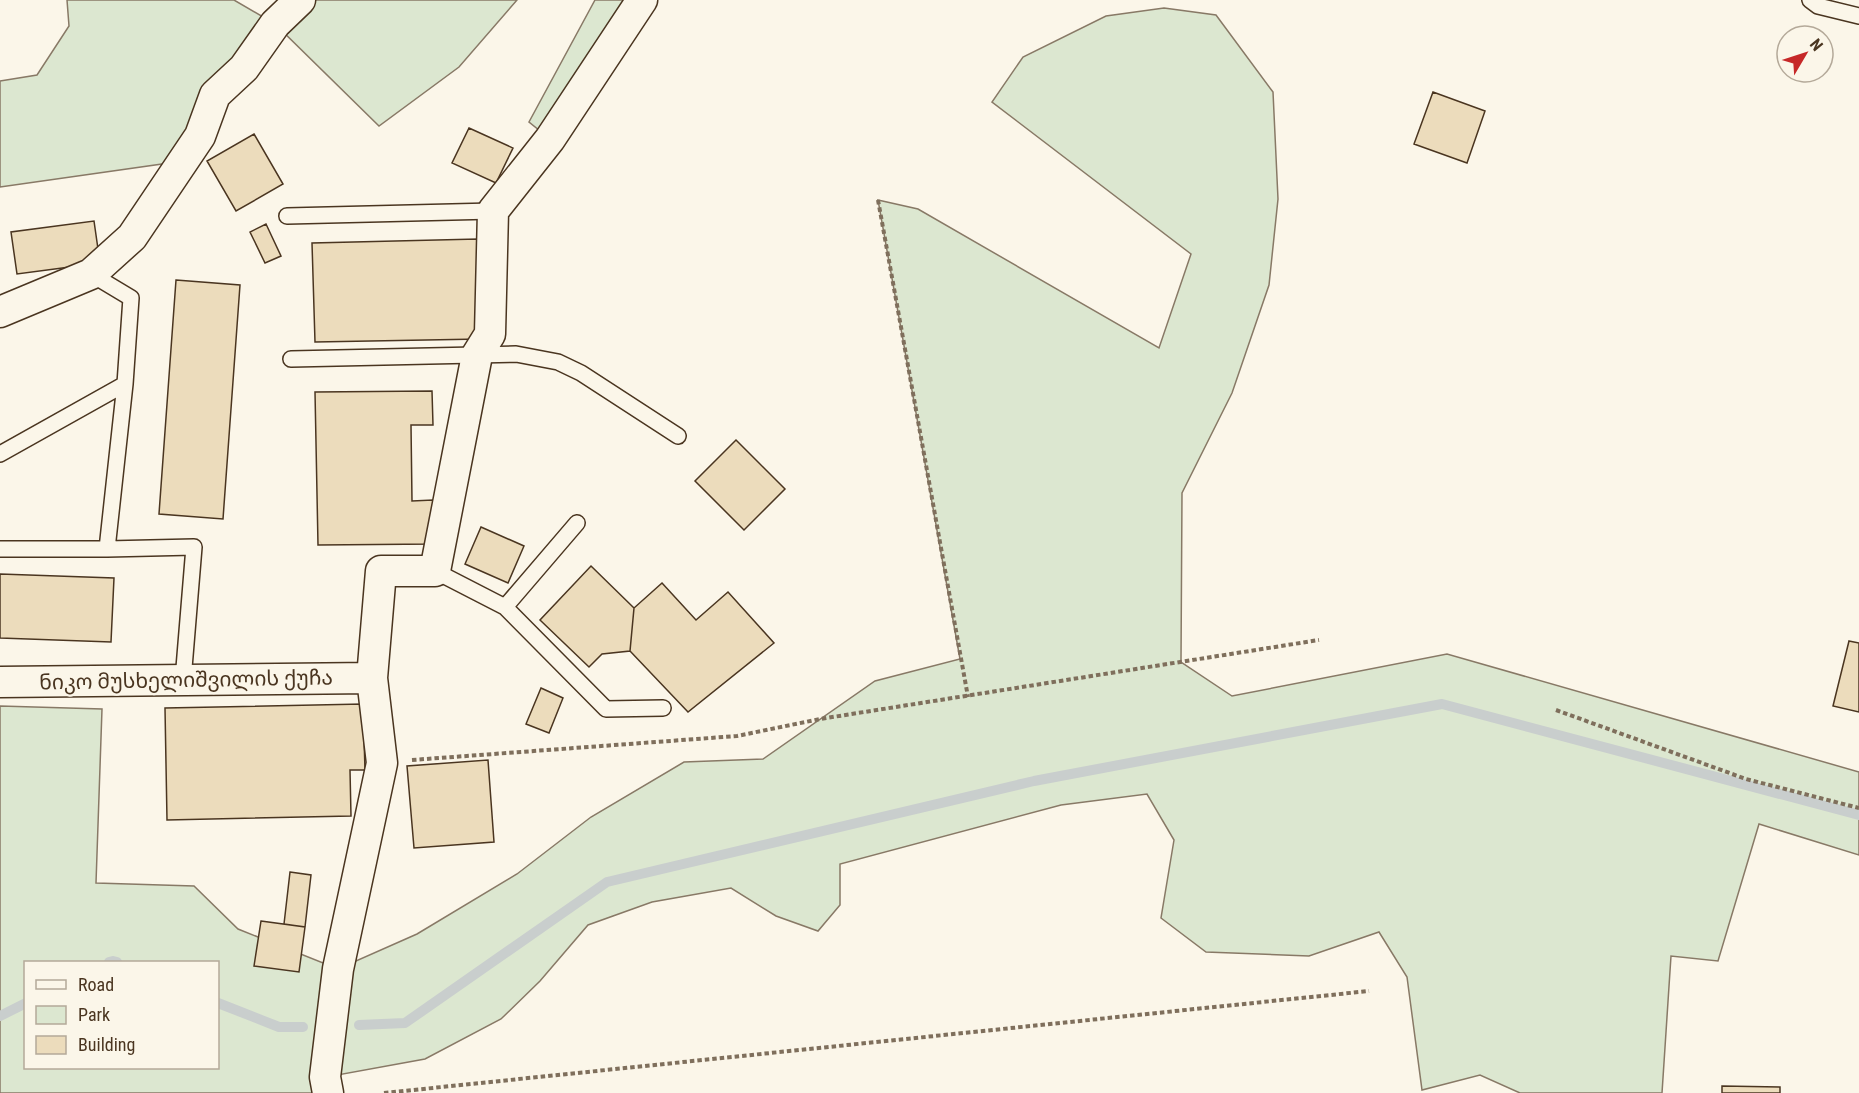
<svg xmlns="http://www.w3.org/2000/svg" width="1859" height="1093" font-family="'Roboto Condensed','Noto Sans Georgian',sans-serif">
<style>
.green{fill:#dce7d0;stroke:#887966;stroke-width:1.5;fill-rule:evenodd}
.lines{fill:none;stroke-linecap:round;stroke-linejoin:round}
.stream{stroke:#c9cecd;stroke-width:10}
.building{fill:#ecdcbc;stroke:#4a3520;stroke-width:1.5}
.service-casing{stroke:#4a3520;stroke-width:18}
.minor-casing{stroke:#4a3520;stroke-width:33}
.path{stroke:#7f6f5c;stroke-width:4;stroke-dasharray:4.5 3;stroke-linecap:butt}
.service{stroke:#fbf6e9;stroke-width:15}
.minor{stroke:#fbf6e9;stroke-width:30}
.labels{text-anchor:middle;stroke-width:4.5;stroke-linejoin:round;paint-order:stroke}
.street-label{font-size:21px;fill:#4a3520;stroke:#fbf6e9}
</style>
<rect width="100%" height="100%" fill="#fbf6e9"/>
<path class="green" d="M67 0H234L275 24 300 0H517L459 67 379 126 275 24 183 161 0 187V81L37 75 69 26Z
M595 0H642L550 139 529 122Z
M1164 8 1216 15 1273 92 1278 199 1269 285 1232 393 1182 493 1181 662 1232 696 1447 654 1859 772V855L1759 824 1718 961 1671 956 1662 1093H1520L1480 1075 1422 1090 1407 977 1379 932 1309 956 1206 952 1161 918 1174 840 1147 794 1061 805 840 864V905L818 931 776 916 731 888 652 902 588 925 540 981 501 1019 425 1059 326 1077 328 1093H0V706L102 709 96 883 194 886 238 929 338 969 417 934 517 874 591 817 684 762 763 759 875 681 960 659 878 200 918 209 1159 348 1191 254 992 102 1023 57 1106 16ZM26 962H218V1068H26Z"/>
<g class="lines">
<path class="stream" d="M109 962 113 961 117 962
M218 1003 279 1027H303
M0 1016 26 1003
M359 1025 405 1023 607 882 1034 781 1442 704 1859 815"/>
</g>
<path class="building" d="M1433 92 1485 111 1467 163 1414 144Z
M469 128 513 148 496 183 452 163Z
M254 134 283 184 236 211 207 161Z
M94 221 100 263 17 274 11 232Z
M266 224 281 256 265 263 250 232Z
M478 239 481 339 315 342 312 243Z
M176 280 240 285 223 519 159 514Z
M432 391 433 425H411L412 501 433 500 434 544 318 545 315 392Z
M736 440 785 489 744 530 695 481Z
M481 527 524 546 508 583 465 564Z
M591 566 634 608 630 651 602 654 589 667 540 620Z
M0 574 114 578 111 642 0 638Z
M662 583 696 620 728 592 774 643 688 712 630 651 634 608Z
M1849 641 1859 643V712L1833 706Z
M541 688 563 698 549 733 526 724Z
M363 704 365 770H350L351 816 167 820 165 708Z
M488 760 494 842 414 848 407 766Z
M290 872 311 875 305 927 284 924Z
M261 921 305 927 299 972 254 966Z
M1722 1086 1780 1087V1093H1722Z"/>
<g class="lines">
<g class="service-casing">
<path id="service" d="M1810 0 1818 6 1859 16
M287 216 493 211
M91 274 131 298 125 384
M291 359 516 354 558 362 581 373 678 436
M0 454 125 384 107 549H0
M107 549 194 547 183 680
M435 571 505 607 606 709 663 708
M505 607 577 523"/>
</g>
<g class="minor-casing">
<path id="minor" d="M0 312 91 274 132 237 200 136 215 95 244 68 275 24 300 0
M0 682 372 678
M328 1093 325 1077 338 969 382 763 372 678 381 571H435L477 355 490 334 493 211 550 139 642 0"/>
</g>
<path class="path" d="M878 200 968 697
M1556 710 1746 779 1859 808
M412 760 737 736 820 719 1319 640
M384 1093 1369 991"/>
<use href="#service" class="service"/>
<use href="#minor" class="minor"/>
</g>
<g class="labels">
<g class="street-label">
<text transform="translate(186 680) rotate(-1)" y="7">ნიკო მუსხელიშვილის ქუჩა</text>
</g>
</g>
<rect x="24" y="961" width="195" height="108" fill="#fbf6e9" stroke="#b4a999" stroke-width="1.5"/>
<rect x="36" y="980" width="30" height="9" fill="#fbf6e9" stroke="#b4a999" stroke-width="1.5"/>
<text x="78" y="991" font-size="18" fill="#4a3520">Road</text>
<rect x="36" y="1006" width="30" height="18" fill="#dce7d0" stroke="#b4a999" stroke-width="1.5"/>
<text x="78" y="1021" font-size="18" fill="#4a3520">Park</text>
<rect x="36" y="1036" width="30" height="18" fill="#ecdcbc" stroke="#b4a999" stroke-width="1.5"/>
<text x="78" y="1051" font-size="18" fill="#4a3520">Building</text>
<g transform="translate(1805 54) rotate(51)"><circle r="28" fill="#fbf6e9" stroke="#b4a999" stroke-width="1.5"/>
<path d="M0-4.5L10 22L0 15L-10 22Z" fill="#c62828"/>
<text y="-9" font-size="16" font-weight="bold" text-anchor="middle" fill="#4a3520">N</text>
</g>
</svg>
